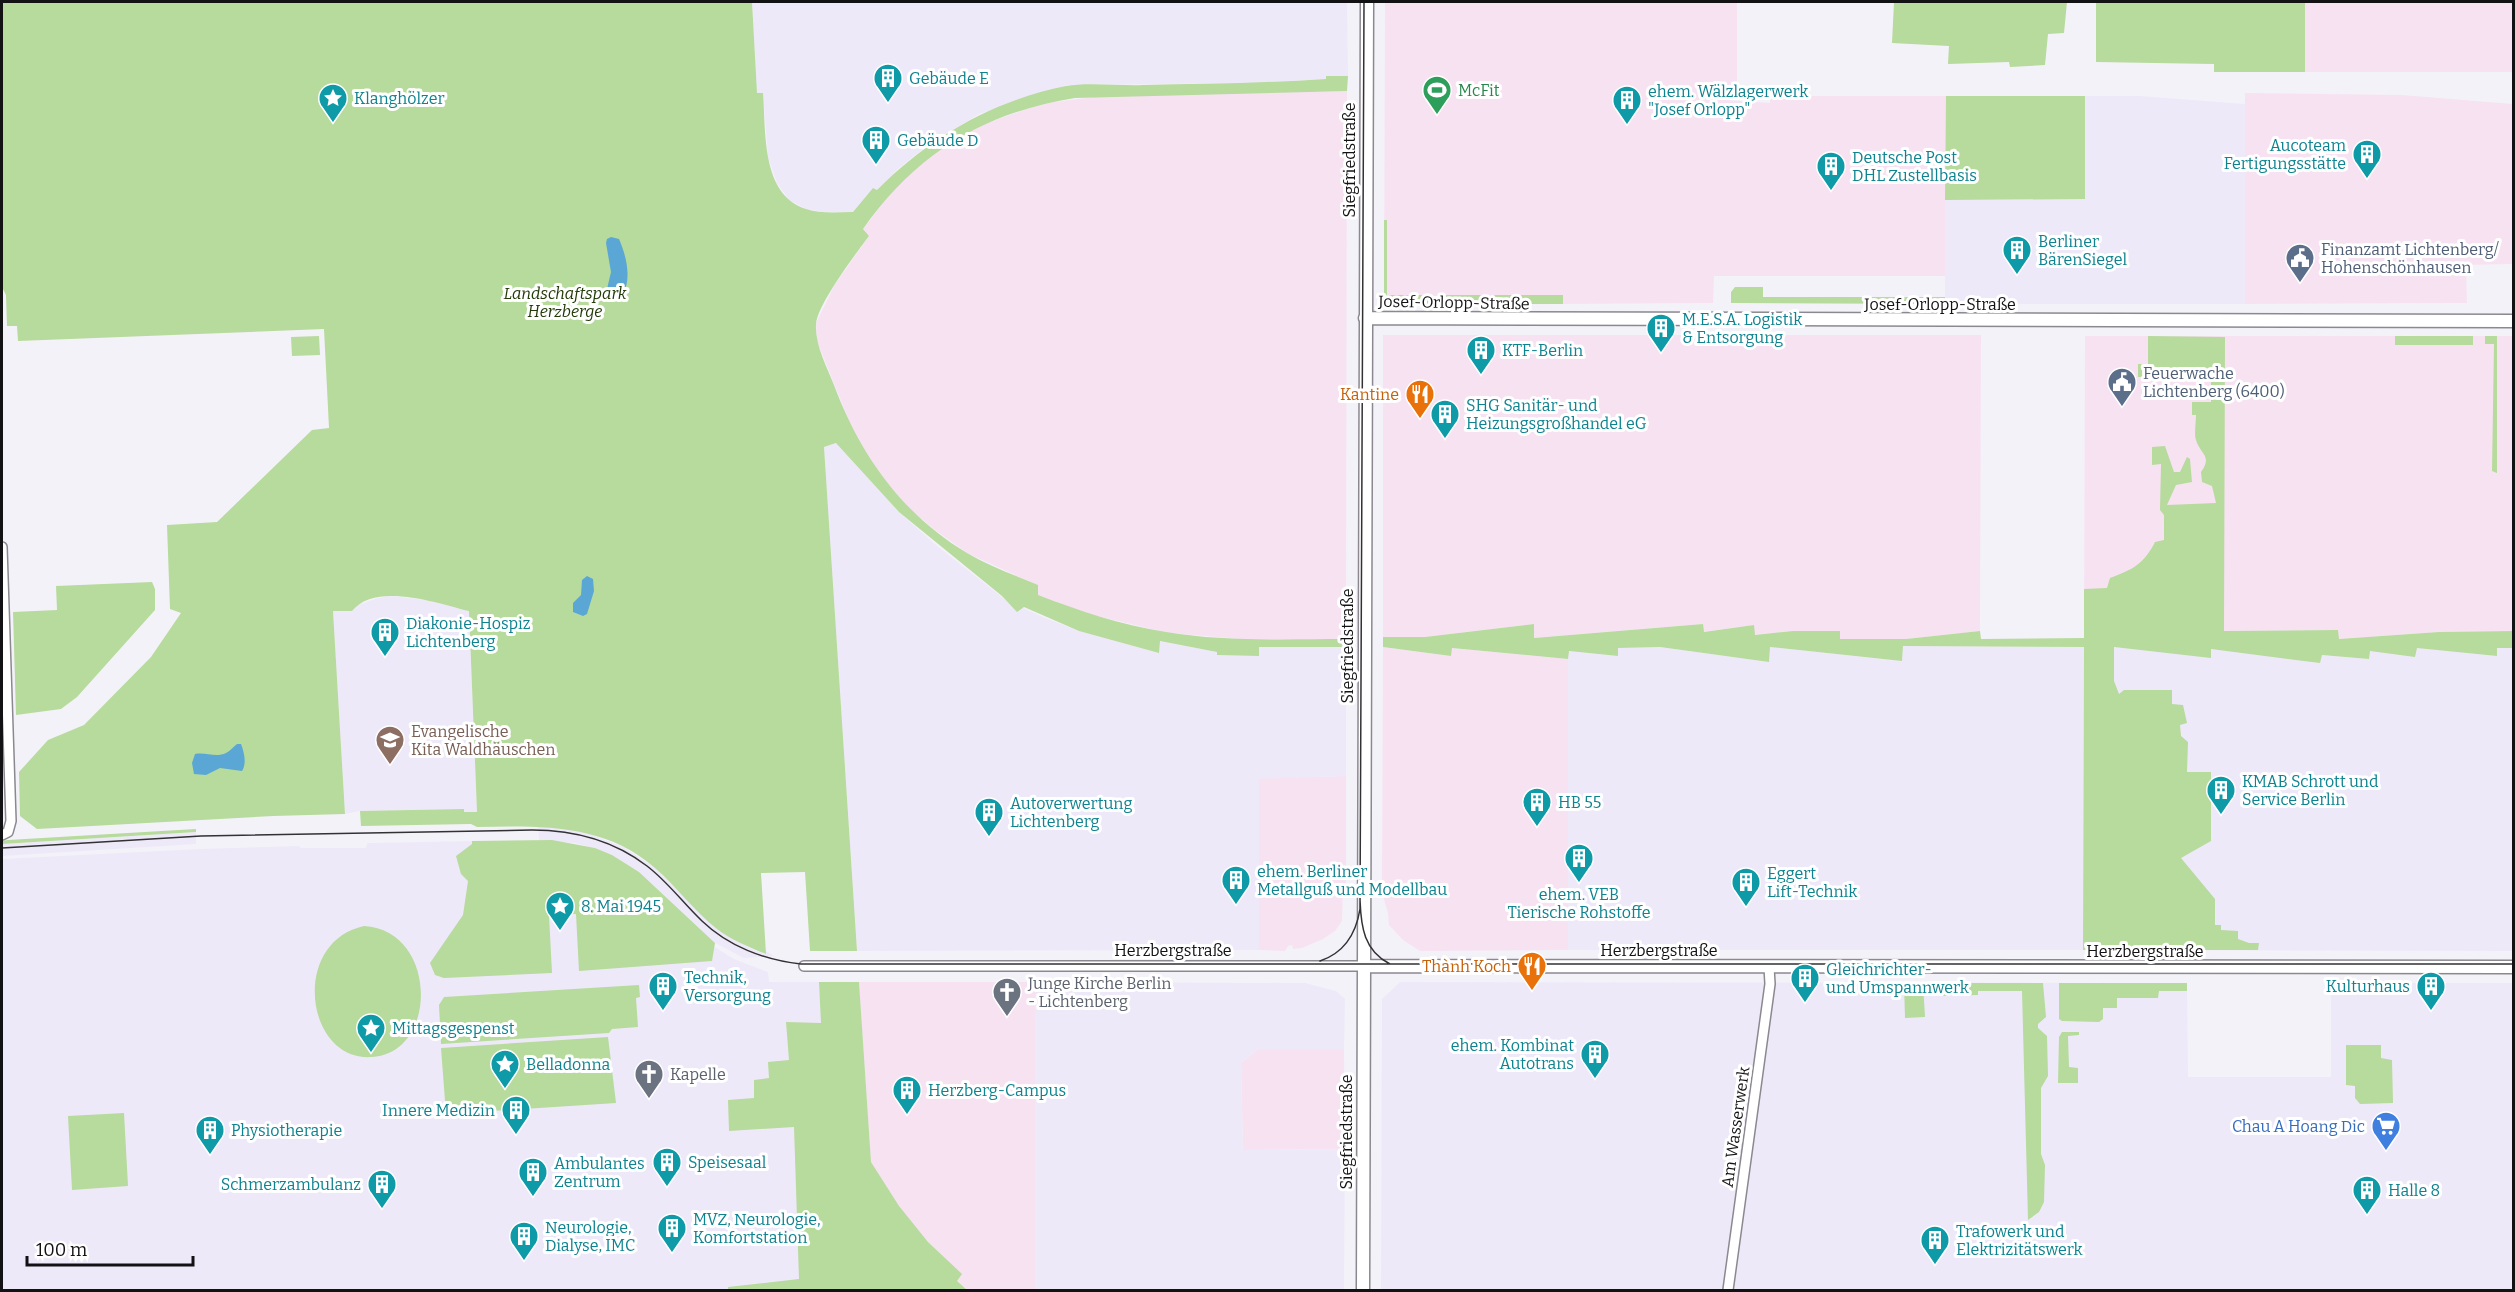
<svg xmlns="http://www.w3.org/2000/svg" width="2515" height="1292" font-family="Bitter,serif">
<style>
.commercial{fill:#f7e2f2}
.built{fill:#eee9f8}
.green{fill:#b7da9d}
.water{fill:#5aa7d5}
.lines{fill:none;stroke-linecap:round;stroke-linejoin:round}
.street-casing{stroke:#8b888f;stroke-width:12}
.secondary-casing{stroke:#8b888f;stroke-width:15}
.street{stroke:#fff;stroke-width:9}
.secondary{stroke:#fff;stroke-width:12}
.tram{stroke:#323134;stroke-width:1.5}
.labels{text-anchor:middle;stroke-width:6;stroke-linejoin:round;paint-order:stroke}
.culture-label{font-size:16px;fill:#0d838f;stroke:#fff;text-anchor:start}
.leisure-label{font-size:16px;fill:#27864d;stroke:#fff;text-anchor:start}
.street-label{font-size:16px;fill:#121113;stroke:#fff}
.service-label{font-size:16px;fill:#4e5e75;stroke:#fff;text-anchor:start}
.park-label{font-size:16px;font-style:italic;fill:#223a08;stroke:#fff}
.food-label{font-size:16px;fill:#c56008;stroke:#fff;text-anchor:end}
.education-label{font-size:16px;fill:#785e54;stroke:#fff;text-anchor:start}
.worship-label{font-size:16px;fill:#5b616d;stroke:#fff;text-anchor:start}
.shop-label{font-size:16px;fill:#366cbe;stroke:#fff;text-anchor:end}
</style>
<rect width="100%" height="100%" fill="#f4f2f9"/>
<path class="commercial" d="M1385 2H1737V87H1712V99L1770 103V96H1946L1945 276H1714L1713 303 1384 305Z
M2305 2H2513V72H2305Z
M1347 91 1346 639H1241L1168 633 1089 614 1037 595V585L967 553 935 530 912 511 889 487 870 460 853 431 817 341 816 323 834 286 869 236 863 229 896 186 919 164 950 142 983 124 1045 103 1111 95Z
M2245 93 2402 95 2513 104V264L2466 265 2467 303 2245 304Z
M1383 335H1981L1980 631 1906 639H1840L1839 631H1793L1754 635V625L1703 632 1702 624 1534 638V624L1425 637H1383Z
M2085 336H2513V631L2439 632 2338 639V630L2084 632Z
M1383 647 1451 656V648L1568 659V950L1420 951 1403 940 1389 925 1388 913 1382 893Z
M1346 776V886L1343 888 1342 921 1335 931 1323 939 1302 948 1293 949 1292 945 1288 946 1285 951 1259 950V778Z
M859 982H1035V1290H967L956 1280 961 1274 928 1242 898 1206 871 1162Z
M1257 1050H1344L1345 1149 1243 1150 1241 1063Z"/>
<path class="built" d="M752 2H1347L1348 76H1326V79L1257 83 1068 85 979 114 923 149 898 169 877 190 873 188 853 212H823L806 209 789 200 777 183 768 157 763 94H757Z
M2085 96H2140L2245 104V304H1945V200L2084 199Z
M837 443 899 512 936 545 1007 601 1043 617 1079 631 1159 653V641L1217 652 1218 655 1259 656V647H1346V776L1259 779V950L857 951 824 447Z
M394 596 431 601 469 611 477 812H464L463 809 360 811 345 814 333 611H352L355 606 378 598Z
M1903 646 2084 647 2083 950H1568V651L1618 656V648L1660 647 1769 662 1770 647 1902 661Z
M2114 647 2211 657V649L2320 662 2321 655 2369 659V651L2416 647 2497 656V648H2513V951L2112 950Z
M538 826 582 831 623 847 654 867 717 929 750 948 765 954 766 951 774 956 744 958 715 943 639 872 612 855 595 848 574 843 539 840Z
M196 832V844L2 856V844Z
M472 841V844L708 943 734 959 768 972 769 982H819L839 1290H2V859L199 849 299 846 301 848H366L367 843Z
M1035 982 1305 983 1336 991 1345 999 1344 1050H1257L1241 1063 1243 1150 1345 1149 1344 1290H1035Z
M1400 982 2187 983 2188 1077H2331V983H2513V1290H1381L1382 999Z"/>
<path class="green" d="M2 2H752L757 93H763C766 131 761 195 806 209 821 214 838 212 853 212L873 188 877 190C930 137 992 101 1066 86 1086 82 1121 86 1143 85 1204 84 1265 83 1326 79V76H1348L1347 91 1075 98C983 113 917 153 863 229L869 236C857 252 816 306 816 325 815 345 827 367 834 385 860 455 902 514 967 553 989 566 1014 575 1038 585V595C1080 611 1121 625 1166 632 1225 642 1287 639 1346 639V647H1259V656L1217 655V652L1160 641 1159 653 1079 631 1024 607 1017 612 1002 596 899 512 836 443 824 447 857 951H810L805 872 761 873 766 954C749 947 731 940 717 929 694 911 677 887 655 868 604 823 539 826 477 827L471 824 361 826 360 811 464 809V812H477L469 611C439 604 376 581 352 611H333L345 814 273 816 37 829 20 816 19 772 48 740 84 725 151 657 181 613 170 609 167 525 217 522 312 430 329 428 324 329 18 341 17 326H7L6 295 2 287Z
M1894 2H2067L2064 33 2048 34 2045 65 2010 67 2009 62 1948 64 1949 46 1892 43Z
M2096 2H2305V72H2214V64L2096 62Z
M1946 96H2085V199L1945 200Z
M1384 220H1387V295H1430V305H1384Z
M1735 287H1763V297H1945V304L1731 303V292Z
M1444 295H1563V304H1444Z
M319 336 320 355 292 356 291 337Z
M2148 336 2225 337 2224 631 2338 630 2339 639 2439 632 2513 631V648H2497V656L2417 648 2415 657 2370 651 2369 659 2322 655 2320 663 2211 649V658L2114 647V681L2119 694 2124 690H2172V704L2183 705 2187 723 2180 725 2181 736 2188 742 2187 772H2211V841L2181 858 2215 899V925H2221V930L2238 931V939L2249 943H2259L2258 950H2083L2084 647 1903 646 1902 661 1770 647 1769 662 1660 647 1618 648V656L1569 651 1568 659 1452 648 1451 656 1383 647V637H1425L1534 624V638L1703 624 1704 632 1754 625 1755 635 1793 631H1840V639H1906L1980 631 1981 639 2084 638V589L2107 588 2110 578C2132 570 2144 564 2155 542L2164 540V515L2160 510 2161 464 2152 465V447L2165 446 2174 472H2180L2187 457 2190 459 2192 482 2176 485 2167 505 2216 503 2212 486 2202 482 2201 472C2213 456 2200 454 2196 440 2194 434 2196 422 2196 415H2192V402H2211V378L2138 377V364H2148Z
M2395 336H2473V345H2395Z
M2485 336H2497V473L2492 471 2494 344H2485Z
M152 582 155 589V610L77 697 61 709 16 715 13 612 57 610 56 586Z
M196 829V832L2 844V841L8 840Z
M552 840 595 848 612 855 639 872 715 943 712 961 579 971 576 914 549 915 552 973 444 978 435 975 430 963 463 915 468 881 461 874 456 856 472 844V841Z
M364 926C438 930 439 1053 372 1057 305 1062 290 942 364 926Z
M819 982H859L871 1162 899 1206 928 1242 962 1274 957 1281 967 1290H728V1287L799 1279 794 1127 729 1131 728 1100 754 1098V1080L769 1078 768 1062 789 1060 786 1022 821 1023Z
M1904 983H1923L1925 1017 1905 1018Z
M1943 983H2043L2046 1017 2038 1024V1028L2047 1036 2048 1076 2041 1088V1154L2045 1165 2044 1202 2039 1212 2028 1220 2022 991H1978V995L1943 996Z
M2059 983H2187V991H2159L2158 998H2117V1008H2103V1019L2099 1022 2062 1021 2059 1019Z
M639 985 640 997 636 998 638 1027 612 1029 609 1033 441 1044 439 1005 444 997Z
M2062 1032H2079V1035L2068 1036 2069 1067 2078 1068V1083H2058L2059 1037Z
M608 1037 616 1103 446 1114 441 1048Z
M2346 1045H2381V1058L2392 1060 2393 1103 2360 1104 2355 1098V1086L2346 1085Z
M124 1113 128 1186 72 1190 68 1116Z"/>
<path class="water" d="M611 237 619 239C626 255 632 278 623 294L611 295 607 289 611 272 606 243 607 239Z
M587 576 593 579 594 591 587 614 583 616 573 612V603L581 595 582 580Z
M237 744H241C244 752 247 763 242 771L220 768 206 775 194 774 192 763 195 754C206 752 216 758 226 753 230 751 233 747 237 744Z"/>
<g class="lines">
<g class="street-casing">
<path id="street" d="M2 547 11 821 8 832 2 835
M804 966H1363
M1728 1290 1770 984 1769 967"/>
</g>
<g class="secondary-casing">
<path id="secondary" d="M1365 318 2514 321
M1363 966 2514 967
M1363 1290 1367 2"/>
</g>
<use href="#street" class="street"/>
<use href="#secondary" class="secondary"/>
<path class="tram" d="M2 848 201 836 532 830C574 830 613 840 647 866 668 882 683 903 702 921 728 946 764 960 801 964H2514
M1360 900C1361 927 1364 951 1390 964
M1320 961C1344 953 1356 934 1360 909L1364 2"/>
</g>
<defs>
<g id="building-pin" transform="scale(1.5)"><path d="M0 17L-7.5 6A9.5 9.5 0 1 1 7.5 6Z" fill="#0f9aa8" stroke="#fff"/><path d="M-4-6H4V6H1V3H-1V6H-4ZM-2.5-4.3h1.7v1.8h-1.7ZM.8-4.3h1.7v1.8H.8ZM-2.5-1h1.7V.8h-1.7ZM.8-1h1.7V.8H.8Z" fill="#fff"/></g>
<g id="stadium-pin" transform="scale(1.5)"><path d="M0 17L-7.5 6A9.5 9.5 0 1 1 7.5 6Z" fill="#2e9e5b" stroke="#fff"/><path d="M0-5a6.5 5 0 1 0 0 10a6.5 5 0 1 0 0-10ZM-3.5-1.8h7v3.6h-7Z" fill="#fff"/></g>
<g id="sight-pin" transform="scale(1.5)"><path d="M0 17L-7.5 6A9.5 9.5 0 1 1 7.5 6Z" fill="#0f9aa8" stroke="#fff"/><path d="M0-6L1.8-2.2L6-1.7L2.9 1.2L3.7 5.4L0 3.3L-3.7 5.4L-2.9 1.2L-6-1.7L-1.8-2.2Z" fill="#fff"/></g>
<g id="civic-pin" transform="scale(1.5)"><path d="M0 17L-7.5 6A9.5 9.5 0 1 1 7.5 6Z" fill="#5c6f8a" stroke="#fff"/><path d="M-.6-6.5H3V-4.5H.6V-3L4-1V1h2V6H-6V1h2V-1L-.6-3ZM-1.2 2.5V6h2.4V2.5Z" fill="#fff"/></g>
<g id="restaurant-pin" transform="scale(1.5)"><path d="M0 17L-7.5 6A9.5 9.5 0 1 1 7.5 6Z" fill="#e8710a" stroke="#fff"/><path d="M-5-6h1v4h1v-4h1v4h1v-4h1v5L-1.5 .5V6h-2V.5L-5-1ZM5-6V6H3V1.5H1.5Q1.5-4 5-6Z" fill="#fff"/></g>
<g id="school-pin" transform="scale(1.5)"><path d="M0 17L-7.5 6A9.5 9.5 0 1 1 7.5 6Z" fill="#8d6e63" stroke="#fff"/><path d="M0-5L7-2L0 1L-7-2ZM-4 1L0 2.5L4 1V4Q0 6-4 4Z" fill="#fff"/></g>
<g id="church-pin" transform="scale(1.5)"><path d="M0 17L-7.5 6A9.5 9.5 0 1 1 7.5 6Z" fill="#6b7280" stroke="#fff"/><path d="M-1.2-6h2.4v3.5h3.3v2.4h-3.3V6h-2.4V-.1h-3.3v-2.4h3.3Z" fill="#fff"/></g>
<g id="supermarket-pin" transform="scale(1.5)"><path d="M0 17L-7.5 6A9.5 9.5 0 1 1 7.5 6Z" fill="#3f7fe0" stroke="#fff"/><path d="M-6-5.5h2.5l.6 2H6L4.5 2H-2.5L-4.4-4H-6ZM-1.5 3.2a1.3 1.3 0 1 0 .1 0ZM3 3.2a1.3 1.3 0 1 0 .1 0Z" fill="#fff"/></g>
</defs>
<g fill-rule="evenodd">
<use href="#building-pin" x="888" y="78"/>
<use href="#stadium-pin" x="1437" y="90"/>
<use href="#sight-pin" x="333" y="98"/>
<use href="#building-pin" x="1627" y="100"/>
<use href="#building-pin" x="876" y="140"/>
<use href="#building-pin" x="2367" y="154"/>
<use href="#building-pin" x="1831" y="166"/>
<use href="#building-pin" x="2017" y="250"/>
<use href="#civic-pin" x="2300" y="258"/>
<use href="#building-pin" x="1661" y="328"/>
<use href="#building-pin" x="1481" y="350"/>
<use href="#civic-pin" x="2122" y="382"/>
<use href="#restaurant-pin" x="1420" y="394"/>
<use href="#building-pin" x="1445" y="414"/>
<use href="#building-pin" x="385" y="632"/>
<use href="#school-pin" x="390" y="740"/>
<use href="#building-pin" x="2221" y="790"/>
<use href="#building-pin" x="1537" y="802"/>
<use href="#building-pin" x="989" y="812"/>
<use href="#building-pin" x="1579" y="858"/>
<use href="#building-pin" x="1236" y="880"/>
<use href="#building-pin" x="1746" y="882"/>
<use href="#sight-pin" x="560" y="906"/>
<use href="#restaurant-pin" x="1532" y="966"/>
<use href="#building-pin" x="1805" y="978"/>
<use href="#building-pin" x="663" y="986"/>
<use href="#building-pin" x="2431" y="986"/>
<use href="#church-pin" x="1007" y="992"/>
<use href="#sight-pin" x="371" y="1028"/>
<use href="#building-pin" x="1595" y="1054"/>
<use href="#sight-pin" x="505" y="1064"/>
<use href="#church-pin" x="649" y="1074"/>
<use href="#building-pin" x="907" y="1090"/>
<use href="#building-pin" x="516" y="1110"/>
<use href="#supermarket-pin" x="2386" y="1126"/>
<use href="#building-pin" x="210" y="1130"/>
<use href="#building-pin" x="667" y="1162"/>
<use href="#building-pin" x="533" y="1172"/>
<use href="#building-pin" x="382" y="1184"/>
<use href="#building-pin" x="2367" y="1190"/>
<use href="#building-pin" x="672" y="1228"/>
<use href="#building-pin" x="524" y="1236"/>
<use href="#building-pin" x="1935" y="1240"/>
</g>
<g class="labels">
<g class="culture-label">
<text x="909" y="84">Gebäude E</text>
<text x="1648" y="97">ehem. Wälzlagerwerk<tspan x="1648" dy="18">"Josef Orlopp"</tspan></text>
<text x="354" y="104">Klanghölzer</text>
<text x="897" y="146">Gebäude D</text>
<text x="2346" y="151" text-anchor="end">Aucoteam<tspan x="2346" dy="18">Fertigungsstätte</tspan></text>
<text x="1852" y="163">Deutsche Post<tspan x="1852" dy="18">DHL Zustellbasis</tspan></text>
<text x="2038" y="247">Berliner<tspan x="2038" dy="18">BärenSiegel</tspan></text>
<text x="1682" y="325">M.E.S.A. Logistik<tspan x="1682" dy="18">&amp; Entsorgung</tspan></text>
<text x="1502" y="356">KTF-Berlin</text>
<text x="1466" y="411">SHG Sanitär- und<tspan x="1466" dy="18">Heizungsgroßhandel eG</tspan></text>
<text x="406" y="629">Diakonie-Hospiz<tspan x="406" dy="18">Lichtenberg</tspan></text>
<text x="2242" y="787">KMAB Schrott und<tspan x="2242" dy="18">Service Berlin</tspan></text>
<text x="1558" y="808">HB 55</text>
<text x="1010" y="809">Autoverwertung<tspan x="1010" dy="18">Lichtenberg</tspan></text>
<text x="1257" y="877">ehem. Berliner<tspan x="1257" dy="18">Metallguß und Modellbau</tspan></text>
<text x="1767" y="879">Eggert<tspan x="1767" dy="18">Lift-Technik</tspan></text>
<text x="1579" y="900" text-anchor="middle">ehem. VEB<tspan x="1579" dy="18">Tierische Rohstoffe</tspan></text>
<text x="581" y="912">8. Mai 1945</text>
<text x="1826" y="975">Gleichrichter-<tspan x="1826" dy="18">und Umspannwerk</tspan></text>
<text x="684" y="983">Technik,<tspan x="684" dy="18">Versorgung</tspan></text>
<text x="2410" y="992" text-anchor="end">Kulturhaus</text>
<text x="392" y="1034">Mittagsgespenst</text>
<text x="1574" y="1051" text-anchor="end">ehem. Kombinat<tspan x="1574" dy="18">Autotrans</tspan></text>
<text x="526" y="1070">Belladonna</text>
<text x="928" y="1096">Herzberg-Campus</text>
<text x="495" y="1116" text-anchor="end">Innere Medizin</text>
<text x="231" y="1136">Physiotherapie</text>
<text x="688" y="1168">Speisesaal</text>
<text x="554" y="1169">Ambulantes<tspan x="554" dy="18">Zentrum</tspan></text>
<text x="361" y="1190" text-anchor="end">Schmerzambulanz</text>
<text x="2388" y="1196">Halle 8</text>
<text x="693" y="1225">MVZ, Neurologie,<tspan x="693" dy="18">Komfortstation</tspan></text>
<text x="545" y="1233">Neurologie,<tspan x="545" dy="18">Dialyse, IMC</tspan></text>
<text x="1956" y="1237">Trafowerk und<tspan x="1956" dy="18">Elektrizitätswerk</tspan></text>
</g>
<g class="leisure-label">
<text x="1458" y="96">McFit</text>
</g>
<g class="street-label">
<text transform="translate(1349 160) rotate(-90)" y="6">Siegfriedstraße</text>
<text transform="translate(1454 302) rotate(1)" y="6">Josef-Orlopp-Straße</text>
<text x="1940" y="310">Josef-Orlopp-Straße</text>
<text transform="translate(1347 646) rotate(-90)" y="6">Siegfriedstraße</text>
<text x="1173" y="956">Herzbergstraße</text>
<text x="1659" y="956">Herzbergstraße</text>
<text x="2145" y="957">Herzbergstraße</text>
<text transform="translate(1735 1127) rotate(-82)" y="6">Am Wasserwerk</text>
<text transform="translate(1346 1132) rotate(-90)" y="6">Siegfriedstraße</text>
</g>
<g class="service-label">
<text x="2321" y="255">Finanzamt Lichtenberg/<tspan x="2321" dy="18">Hohenschönhausen</tspan></text>
<text x="2143" y="379">Feuerwache<tspan x="2143" dy="18">Lichtenberg (6400)</tspan></text>
</g>
<g class="park-label">
<text x="565" y="299">Landschaftspark<tspan x="565" dy="18">Herzberge</tspan></text>
</g>
<g class="food-label">
<text x="1399" y="400">Kantine</text>
<text x="1511" y="972">Thành Koch</text>
</g>
<g class="education-label">
<text x="411" y="737">Evangelische<tspan x="411" dy="18">Kita Waldhäuschen</tspan></text>
</g>
<g class="worship-label">
<text x="1028" y="989">Junge Kirche Berlin<tspan x="1028" dy="18">- Lichtenberg</tspan></text>
<text x="670" y="1080">Kapelle</text>
</g>
<g class="shop-label">
<text x="2365" y="1132">Chau A Hoang Dic</text>
</g>
</g>
<rect width="2515" height="1292" fill="none" stroke="#121113" stroke-width="6"/>
<path d="M27 1256v9h166v-9" fill="none" stroke="#121113" stroke-width="3"/>
<text x="36" y="1256" font-size="18" fill="#121113" stroke="#ffffff" stroke-width="4.5" paint-order="stroke">100 m</text>
</svg>
